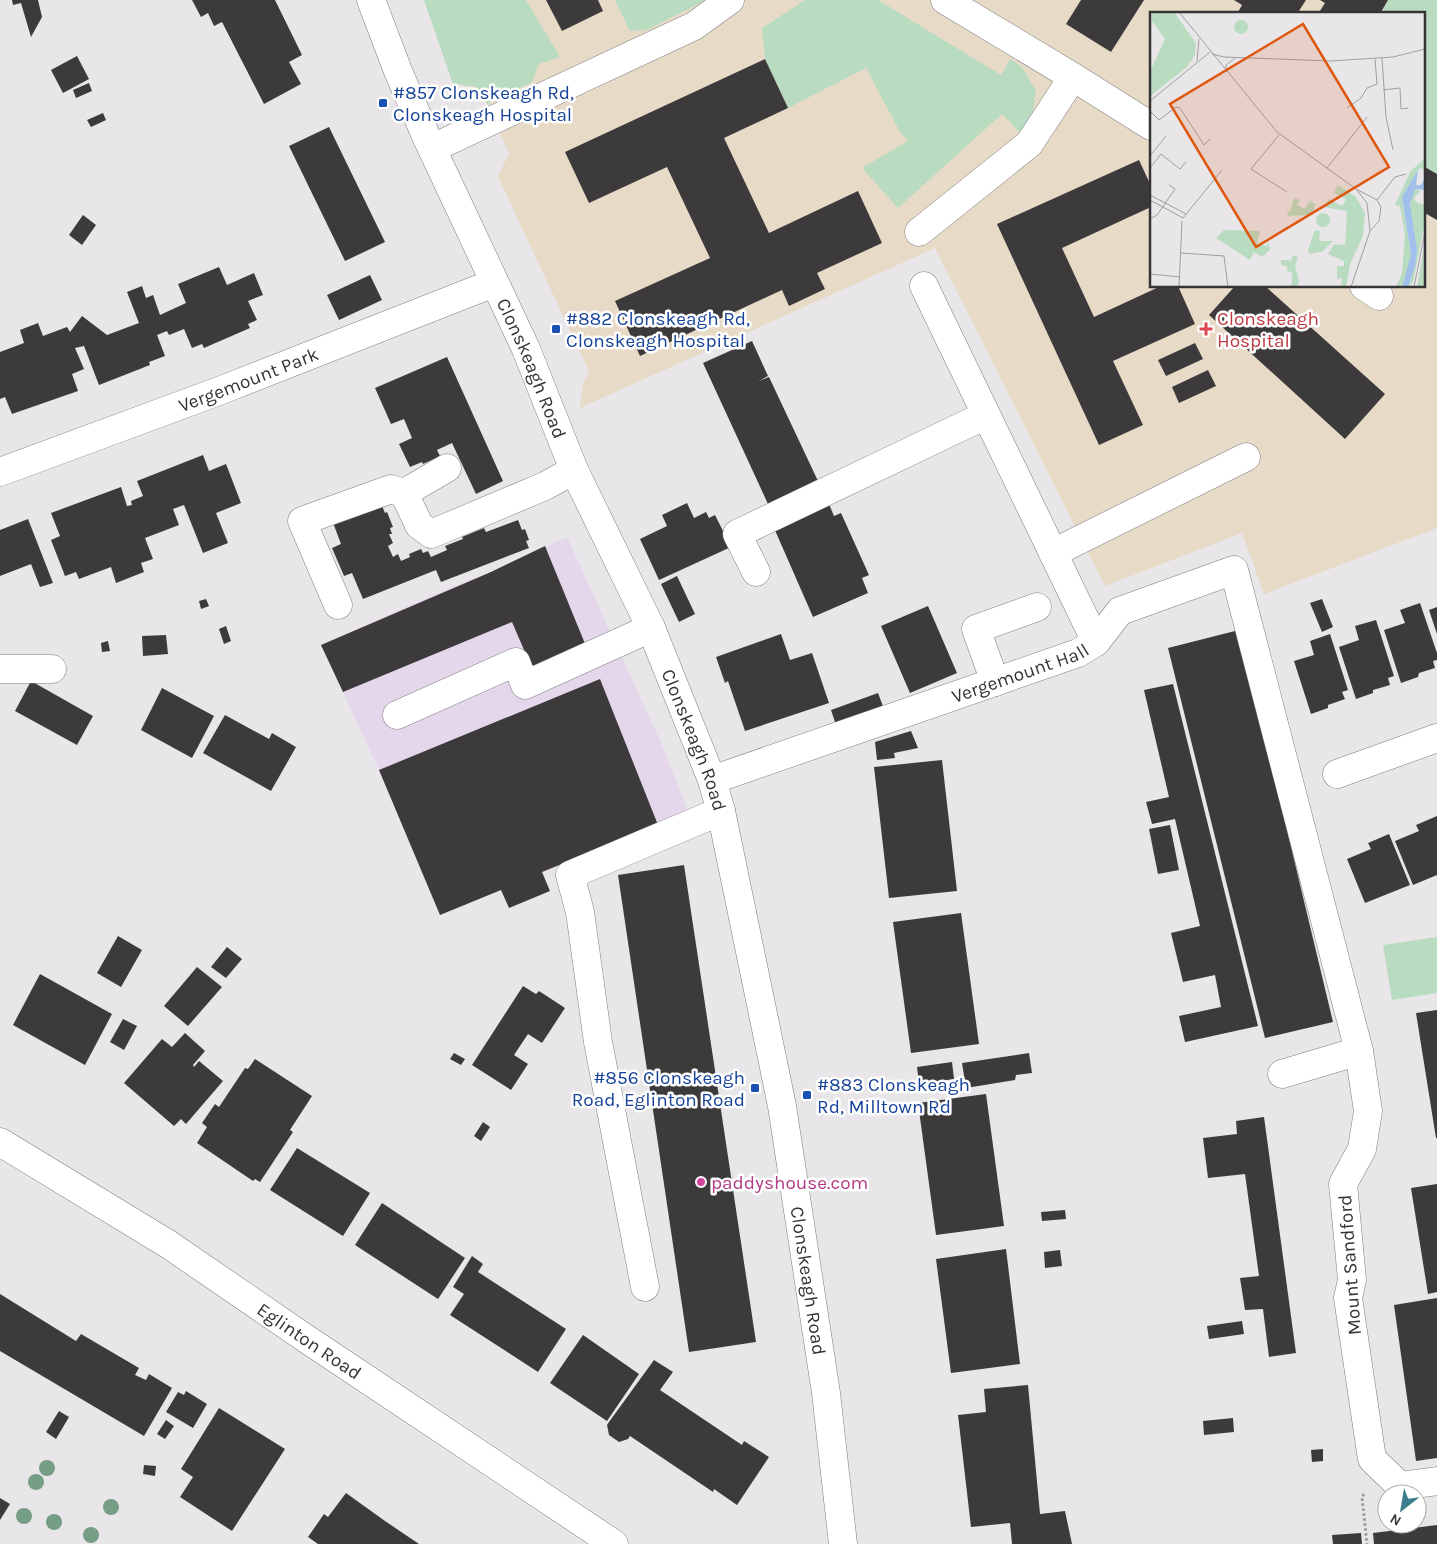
<svg xmlns="http://www.w3.org/2000/svg" width="1437" height="1544" font-family="Karla,sans-serif">
<style>
.commercial{fill:#e4d7eb}
.medical{fill:#e7dbc7;fill-rule:evenodd}
.green{fill:#b9dcc1}
.building{fill:#3d3a3c}
.lines{fill:none;stroke-linecap:round;stroke-linejoin:round}
.minor-casing{stroke:#807e80;stroke-width:29}
.major-casing{stroke:#807e80;stroke-width:29}
.path{stroke:#9c9b9c;stroke-width:3;stroke-dasharray:2.5 2.5;stroke-linecap:butt}
.minor{stroke:#fff;stroke-width:28}
.major{stroke:#fff;stroke-width:28}
.tree{fill:#769d85}
.transit-dot{fill:#1a4fb4;stroke:#fff;stroke-width:2}
.health-dot{fill:#e0444e;stroke:#fff;stroke-width:2}
.hotel-dot{fill:#d1479c;stroke:#fff;stroke-width:2}
.labels{text-anchor:middle;stroke-width:5;stroke-linejoin:round;paint-order:stroke}
.transit-label{font-size:19px;fill:#164399;stroke:#fff;text-anchor:start}
.health-label{font-size:19px;fill:#be3a42;stroke:#fff;text-anchor:start}
.street-label{font-size:19px;fill:#353435;stroke:#fff}
.hotel-label{font-size:19px;fill:#b23c85;stroke:#fff;text-anchor:start}
.inset-road{fill:none;stroke:#a09fa0;stroke-width:1}
.view{fill:#df570e;fill-opacity:0.15;stroke:#df570e;stroke-width:2.5}
.inset-edge{fill:none;stroke:#353435;stroke-width:2.5}
</style>
<rect width="100%" height="100%" fill="#e8e6e8"/>
<path class="commercial" d="M567 537 663 747 688 812 440 915 379 770 321 645 445 590 491 572Z"/>
<path class="medical" d="M424 0H1437V528L1264 594 1242 533 1105 586 935 248 580 408 583 384 589 371 498 177 509 153 487 104 476 88 453 84ZM1151 14H1423V286H1151Z"/>
<path class="green" d="M424 0H526L560 57 539 64 532 82 487 104 476 87 453 84Z
M615 0H706L647 30 630 31Z
M805 0H878L1001 75 1010 59 1022 67 1036 91 1032 119 1021 134 1002 114 898 208 862 168 908 141 900 132 866 68 788 108 765 59 762 28Z
M1388 0H1437V174L1423 166V14H1383L1381 12Z
M1437 937V993L1392 1000 1383 945Z"/>
<path class="building" d="M12 0H38L42 17 31 37 21 3 13 5Z
M192 0H275L302 55 289 62 301 84 264 104 222 22 214 26 208 13 201 17Z
M546 0H598L603 11 562 31Z
M1081 0H1144L1111 52 1066 24Z
M1234 0H1306L1297 14H1237L1242 5Z
M1320 0H1388L1381 12 1383 14H1318L1325 3Z
M77 56 89 79 63 93 51 70Z
M765 59 788 108 724 138 769 233 858 191 882 243 817 273 825 289 789 306 782 290 640 356 615 301 710 258 667 167 589 203 565 152Z
M89 83 92 91 76 98 73 90Z
M103 113 106 120 91 127 87 120Z
M329 127 385 242 345 261 289 146Z
M1139 160 1151 186V207L1062 248 1094 317 1161 286H1178L1195 324 1113 361 1143 425 1099 445 997 224Z
M1423 166 1437 174V220L1423 212Z
M83 215 96 225 82 245 69 235Z
M219 267 227 285 254 273 263 295 248 301 257 320 248 324 250 328 204 348 202 344 192 348 184 329 169 335 167 331 157 335 165 356 149 362 150 365 99 385 84 346 75 348 84 369 72 374 78 391 12 414 5 397 0 399V352L24 343 20 330 38 323 43 336 67 327 70 332 82 316 107 335 139 323 127 292 142 286 146 298 153 295 160 315 186 303 178 284Z
M370 275 382 300 339 320 327 295Z
M1235 286H1265L1385 394 1345 439 1209 315Z
M752 341 768 376 759 381 769 377 818 481 768 504 703 363Z
M1195 343 1203 359 1166 376 1158 360Z
M447 357 503 481 476 494 452 443 437 450 440 456 423 464 422 462 410 467 399 444 412 438 404 419 391 424 375 388Z
M1208 370 1216 386 1179 403 1172 387Z
M203 455 209 471 226 464 241 503 216 513 228 543 203 553 184 505 173 509 179 525 145 538 153 559 141 563 144 572 116 583 111 567 79 579 76 572 65 576 51 540 60 536 51 513 121 487 127 506 132 505 131 501 143 496 137 481Z
M380 501 385 513 387 512 393 527 390 528 392 534H389L393 543 388 546 393 557 398 554 401 561 410 557 409 554 421 549 423 553 428 551 431 557 447 550 445 546 463 539 462 537 484 528 486 532 518 520 522 530 525 529 529 540 526 541 529 548 441 582 436 570 363 599 352 573 344 576 332 548 341 544 332 520Z
M687 503 694 518 706 512 709 518 715 515 731 547 659 580 640 539 667 526 662 515Z
M829 504 834 516 841 513 869 575 862 578 868 593 813 617 774 528Z
M28 519 53 583 40 587 31 564 0 576V530Z
M545 546 588 651 534 673 512 622 343 692 321 645 491 572Z
M677 576 695 614 679 622 661 584Z
M206 599 209 606 201 609 199 601Z
M1322 599 1333 627 1322 632 1310 603Z
M1420 603 1437 653V660L1433 661 1435 668 1419 673 1418 677 1401 683 1384 630 1405 623 1400 610Z
M928 606 957 673 910 693 881 626Z
M1437 607V634L1429 610Z
M1376 620 1394 676 1388 678 1390 685 1373 690V693L1356 699 1339 647 1359 640 1355 626Z
M226 626 231 641 224 644 219 629Z
M1239 630 1333 1022 1265 1038 1168 648Z
M781 634 790 660 812 653 829 703 745 731 728 681 725 683 716 657Z
M1330 634 1348 690 1342 692 1345 699 1328 705V708L1311 714 1294 661 1314 655 1310 641Z
M166 635 168 654 143 656 142 636Z
M108 641 110 651 102 652 101 643Z
M600 679 658 825 542 872 550 891 509 908 501 890 440 915 379 770Z
M31 681 93 716 77 745 15 711Z
M1173 684 1258 1026 1185 1042 1179 1016 1221 1007 1215 975 1183 982 1171 933 1200 926 1175 819 1152 824 1146 802 1169 797 1144 690Z
M162 688 214 716 192 758 141 730Z
M878 693 884 709 836 725 831 710Z
M225 715 269 739 272 733 296 747 271 791 203 753Z
M911 731 918 748 894 753 895 758 877 760 875 742Z
M942 760 957 891 889 898 874 767Z
M1437 816V875L1413 885 1395 841 1419 831 1416 825Z
M1170 825 1179 870 1158 874 1149 829Z
M1389 834 1410 885 1365 903 1347 859 1371 849 1368 843Z
M684 865 756 1342 689 1352 618 875Z
M961 913 979 1044 911 1053 893 922Z
M118 936 142 950 121 987 97 973Z
M227 947 242 959 226 978 211 967Z
M197 967 222 987 188 1026 164 1006Z
M40 974 112 1014 85 1065 13 1025Z
M523 986 536 994 539 991 565 1008 542 1043 528 1034 514 1055 528 1064 511 1090 472 1065Z
M1437 1010V1138H1436L1416 1013Z
M123 1019 137 1026 124 1050 110 1042Z
M185 1033 205 1051 193 1065 194 1067 199 1061 223 1081 186 1124 181 1119 174 1126 124 1083 162 1039 172 1047Z
M454 1053 465 1059 461 1065 450 1059Z
M1029 1053 1032 1073 1016 1075 1015 1080 966 1088 962 1063Z
M255 1059 312 1096 290 1130 293 1132 260 1182 255 1179 253 1181 197 1143 207 1127 202 1123 215 1104 219 1107 245 1068 248 1069Z
M952 1062 954 1079 919 1084 917 1067Z
M986 1094 1004 1226 936 1235 918 1103Z
M1264 1117 1296 1353 1269 1357 1263 1309 1245 1310 1240 1278 1259 1276 1245 1174 1208 1178 1203 1138 1237 1134 1236 1121Z
M483 1122 490 1127 481 1141 474 1136Z
M297 1148 370 1193 343 1236 270 1190Z
M1437 1184V1292L1428 1294 1411 1188Z
M382 1203 465 1258 438 1299 355 1245Z
M1065 1210 1066 1219 1042 1221 1041 1212Z
M1006 1249 1020 1364 951 1373 936 1259Z
M1060 1250 1062 1266 1045 1268 1044 1252Z
M472 1256 483 1264 478 1272 566 1329 538 1372 450 1315 464 1294 453 1287Z
M0 1294 76 1341 81 1334 139 1368 135 1375 146 1380 149 1374 172 1388 144 1436 0 1351Z
M1437 1298V1458L1416 1461 1394 1305Z
M1242 1321 1244 1334 1209 1339 1207 1326Z
M583 1335 639 1374 607 1421 550 1383Z
M654 1360 673 1372 660 1390 742 1445 744 1441 769 1457 737 1505 714 1489 713 1492 630 1436 628 1439 619 1442 609 1435 607 1425 609 1422Z
M1028 1385 1040 1514 1065 1511 1072 1544H1012L1010 1523 971 1527 958 1415 986 1412 984 1389Z
M186 1391 207 1404 193 1428 166 1412 178 1392 184 1395Z
M219 1408 285 1449 232 1531 180 1497 193 1477 181 1469Z
M59 1411 69 1417 56 1439 46 1432Z
M1233 1418 1234 1432 1204 1435 1203 1421Z
M166 1420 174 1426 165 1439 157 1434Z
M1323 1449V1461L1312 1462 1311 1450Z
M144 1465 156 1466 155 1476 143 1474Z
M346 1493 385 1521 419 1544H318L308 1537 324 1514 328 1517Z
M0 1498 10 1504 0 1520Z
M1437 1525V1544H1374L1373 1533Z
M1361 1533 1362 1544H1333L1332 1535Z"/>
<g class="lines">
<g class="minor-casing">
<g id="minor">
<path d="M945 0 1073 77 1151 126"/>
<path d="M433 148 694 26 730 0"/>
<path d="M919 232 1029 144 1073 77"/>
<path d="M1364 286 1379 296"/>
<path id="s1" d="M0 472 219 391 494 283"/>
<path d="M404 493 447 468"/>
<path d="M1053 553 1246 457"/>
<path d="M756 572 737 534 986 415"/>
<path d="M338 605 302 521 391 489 404 493 419 525 431 534 545 486 574 470"/>
<path d="M1096 642 1120 611 1234 570 1359 1051"/>
<path d="M0 669H52"/>
<path d="M995 682 976 629 1037 607"/>
<path d="M397 715 516 662 525 685 651 628"/>
<path d="M1337 774 1437 738"/>
<path id="s2" d="M712 780 1078 653 1096 642 924 286"/>
<path d="M1282 1074 1359 1051 1368 1111 1362 1149 1343 1184 1352 1280 1348 1298 1372 1459 1400 1486 1437 1481"/>
<path d="M645 1287 598 1042 580 912 570 875 721 811"/>
</g>
</g>
<g class="major-casing">
<g id="major">
<path id="s3" d="M371 0 398 71 426 136 526 349 574 470 651 628 712 780 721 811 782 1106 826 1393 843 1544"/>
<path id="s4" d="M0 1142 168 1244 308 1340 614 1544"/>
</g>
</g>
<path class="path" d="M1364 1494 1362 1497 1367 1544"/>
<use href="#minor" class="minor"/>
<use href="#major" class="major"/>
</g>
<g class="tree">
<circle cx="47" cy="1468" r="8"/>
<circle cx="36" cy="1482" r="8"/>
<circle cx="111" cy="1507" r="8"/>
<circle cx="24" cy="1516" r="8"/>
<circle cx="54" cy="1522" r="8"/>
<circle cx="91" cy="1535" r="8"/>
</g>
<g class="transit-dot">
<rect x="378" y="98" width="10" height="10" rx="2.5"/>
<rect x="551" y="324" width="10" height="10" rx="2.5"/>
<rect x="750" y="1083" width="10" height="10" rx="2.5"/>
<rect x="802" y="1090" width="10" height="10" rx="2.5"/>
</g>
<path class="health-dot" d="M1203.5 321.5h5v5h5v5h-5v5h-5v-5h-5v-5h5z"/>
<circle class="hotel-dot" cx="701" cy="1182" r="5"/>
<g class="labels">
<g class="transit-label">
<text x="393" y="99">#857 Clonskeagh Rd,<tspan x="393" dy="22">Clonskeagh Hospital</tspan></text>
<text x="566" y="325">#882 Clonskeagh Rd,<tspan x="566" dy="22">Clonskeagh Hospital</tspan></text>
<text x="745" y="1084" text-anchor="end">#856 Clonskeagh<tspan x="745" dy="22">Road, Eglinton Road</tspan></text>
<text x="817" y="1091">#883 Clonskeagh<tspan x="817" dy="22">Rd, Milltown Rd</tspan></text>
</g>
<g class="health-label">
<text x="1217" y="325">Clonskeagh<tspan x="1217" dy="22">Hospital</tspan></text>
</g>
<g class="street-label">
<text dy="7" stroke="none"><textPath href="#s3" startOffset="402">Clonskeagh Road</textPath></text>
<text dy="7" stroke="none"><textPath href="#s1" startOffset="265">Vergemount Park</textPath></text>
<text dy="7" stroke="none"><textPath href="#s2" startOffset="326">Vergemount Hall</textPath></text>
<text dy="7" stroke="none"><textPath href="#s3" startOffset="808">Clonskeagh Road</textPath></text>
<text transform="translate(1349 1265) rotate(-94)" y="7">Mount Sandford</text>
<text dy="7" stroke="none"><textPath href="#s3" startOffset="1362">Clonskeagh Road</textPath></text>
<text dy="7" stroke="none"><textPath href="#s4" startOffset="368">Eglinton Road</textPath></text>
</g>
<g class="hotel-label">
<text x="711" y="1189">paddyshouse.com</text>
</g>
</g>
<g transform="translate(1150 12)">
<rect width="275" height="275" fill="#e8e6e8"/>
<path d="M2 0H24L46 31 45 43 37 55 0 84V60L15 27 2 9ZM84 15a7 7 0 1 1 14 0a7 7 0 1 1-14 0ZM275 146V158L270 156 267 159 253 193 261 243 255 272 246 275 252 261 255 222 250 194 245 193 260 160ZM188 173 206 185 215 201 213 224 200 252 196 275H191L192 266 187 267V254H194V249L178 242 184 232 195 233 197 199 173 195 179 187 192 194 196 187 184 181ZM265 177 271 179 264 185 266 190 275 193V210L263 270 258 275 267 238 260 202 261 184ZM144 186 150 188 147 193 155 197 160 189 165 192 163 203 138 204 137 200H140ZM166 208a7 7 0 1 1 14 0a7 7 0 1 1-14 0ZM74 218 110 219 107 231 117 234 118 229 120 238 112 245 104 240 100 248 66 226ZM165 218 170 219 169 229H183L173 239 160 242 158 238ZM275 232V275H267L274 235ZM142 243 148 245 145 254 149 269 147 275H138L142 272V261L137 259V254L131 253V248H140L141 251Z" fill="#b9dcc1"/>
<path d="M268 158 266 173H271L275 165V178L265 177 260 192 267 238 265 254 258 275H252L261 243 252 185Z" fill="#a2c0ec"/>
<path class="inset-road" d="M29 0 127 120 206 177 217 191 220 219 201 275M62 42 74 45 180 49 243 45 275 37M232 46 236 105 243 138M47 49 49 27M76 60V53L85 46M233 78 250 76 251 97 258 96M0 89 60 40M197 96 211 86 217 76 227 72 225 47M0 99 9 108 26 95 30 96 54 133 60 127M129 123 101 157 137 180M0 144 16 124M0 156 11 142 30 157 36 150M177 156 217 105M206 177 227 188 231 195 229 209 220 219M0 183 36 202M0 188 33 206 72 158M227 188 245 165 256 162M0 207 7 203 25 177 19 173M31 241 74 244 78 275M0 262 30 265M29 275 32 209M264 275 275 220"/>
<path class="view" d="M153 12 239 155 106 235 20 92Z"/>
<rect width="275" height="275" class="inset-edge"/>
</g>
<g transform="translate(1402 1509) rotate(211)"><circle r="24" fill="#ffffff" stroke="#aeaeae"/>
<path d="M0-4L9 19L0 12L-9 19Z" fill="#3a7f8d"/>
<text y="-8" font-size="14" font-weight="bold" text-anchor="middle" fill="#353435">N</text>
</g>
</svg>
